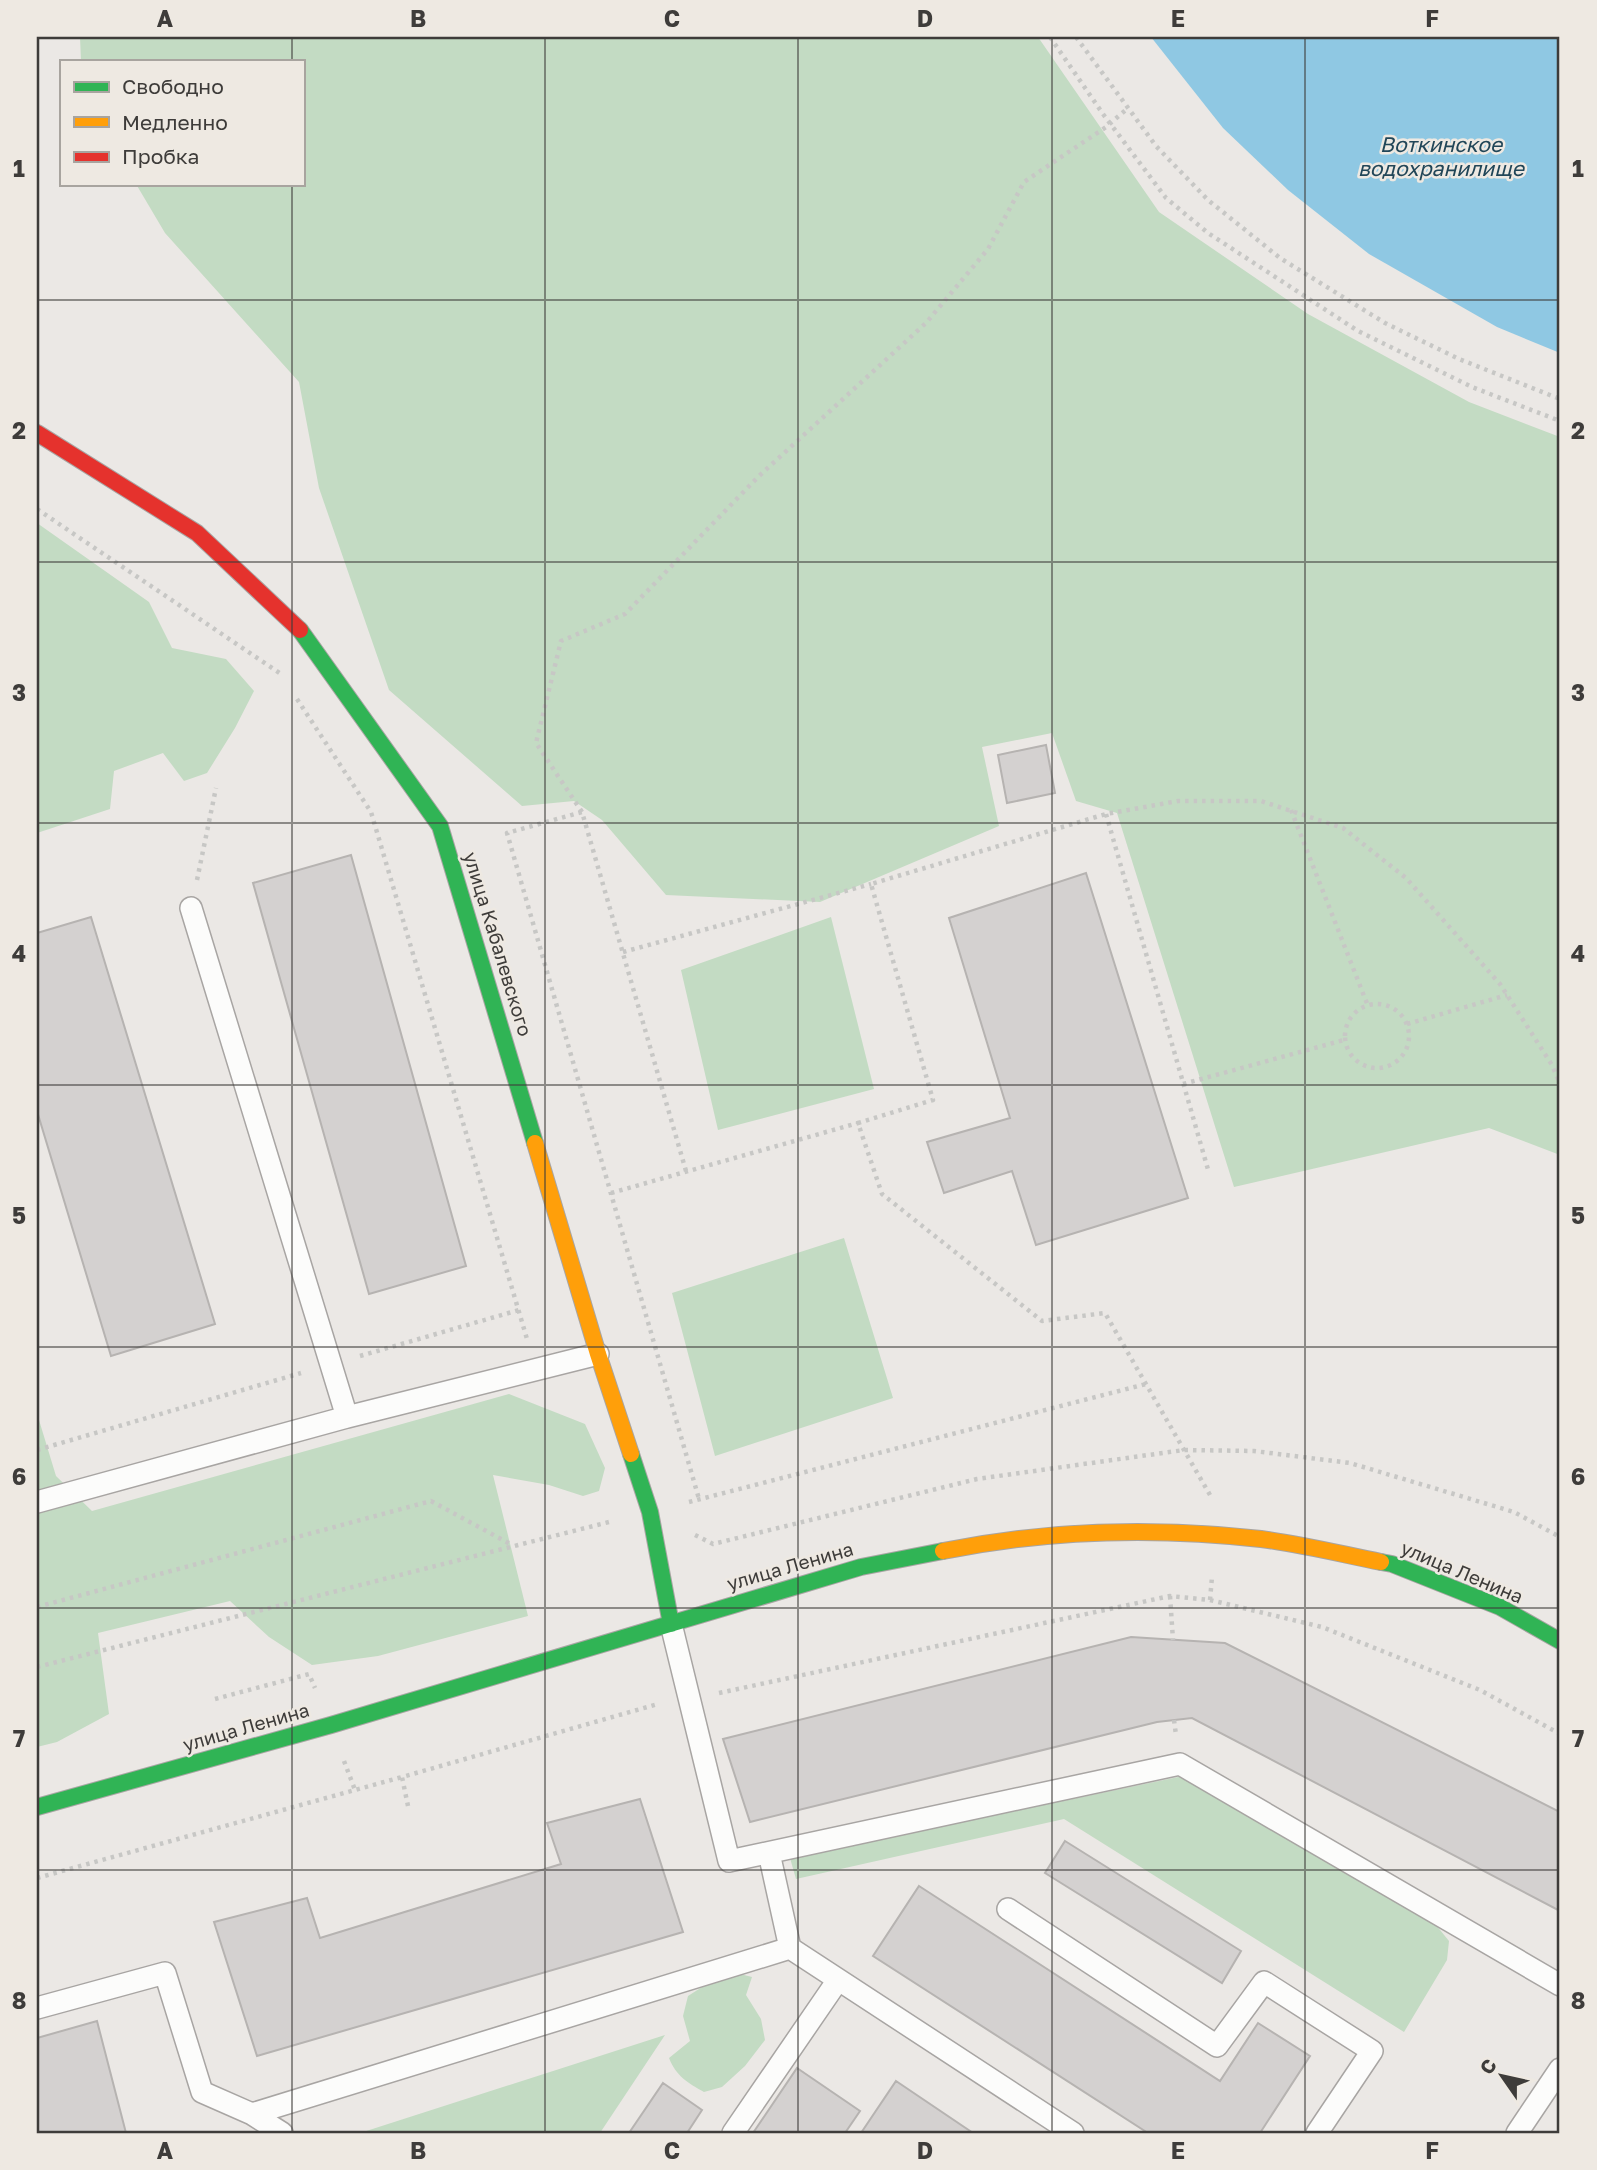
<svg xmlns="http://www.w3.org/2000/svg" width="1597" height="2170" font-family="'Golos Text',sans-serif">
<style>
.green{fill:#c3dbc3}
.water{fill:#8fc8e3}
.building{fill:#d4d1d0;stroke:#b6b3b1;stroke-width:2}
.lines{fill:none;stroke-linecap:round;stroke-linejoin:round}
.lane-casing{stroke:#a8a5a3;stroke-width:24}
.fast-casing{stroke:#a8a5a3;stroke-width:18}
.slow-casing{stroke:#a8a5a3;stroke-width:18}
.jam-casing{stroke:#a8a5a3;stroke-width:18}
.path{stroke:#c7c7c5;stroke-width:4.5;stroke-dasharray:3.5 5;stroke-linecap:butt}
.lane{stroke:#fcfcfb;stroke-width:21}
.fast{stroke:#30b455;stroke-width:16}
.slow{stroke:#ff9f0a;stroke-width:16}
.jam{stroke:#e5322d;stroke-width:16}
.grid{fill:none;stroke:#3e3c3a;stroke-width:2;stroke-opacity:0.55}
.labels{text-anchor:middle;stroke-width:5;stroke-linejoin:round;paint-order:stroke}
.street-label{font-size:19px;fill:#3e3c3a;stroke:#eee9e2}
.water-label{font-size:21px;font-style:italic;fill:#214658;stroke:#eee9e2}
.neatline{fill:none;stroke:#3e3c3a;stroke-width:2.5}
.grid-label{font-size:23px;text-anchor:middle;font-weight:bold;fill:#3e3c3a}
</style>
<rect width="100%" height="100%" fill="#ebe8e5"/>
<path class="green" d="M80 37H1038L1159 212 1308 314 1469 402 1560 437V1155L1489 1128 1234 1187 1117 813 1076 801 1052 733 982 747 999 826 820 902 666 895 602 820 574 801 522 806 389 690 319 488 299 382 165 233 136 184H303V61H81Z
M37 523 149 602 172 648 226 659 254 691 235 728 207 773 184 781 163 753 114 771 110 809 37 833Z
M831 917 874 1089 718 1130 681 970Z
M844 1238 893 1398 715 1456 672 1293Z
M509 1394 585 1424 605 1468 599 1491 583 1496 549 1485 493 1475 528 1616 378 1656 312 1665 269 1637 230 1601 98 1633 109 1714 57 1742 37 1747V1420H39L56 1476 92 1511Z
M1183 1776 1436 1925 1449 1941 1447 1960 1404 2032 1064 1819 796 1879 790 1858Z
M732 1972 752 1977 746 1995 761 2019 765 2040 745 2066 722 2087 704 2092C688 2083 676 2076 669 2058L690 2041 683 2016 688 1996 710 1982Z
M665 2035 600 2133H360Z"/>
<path class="water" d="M1151 37H1560V353L1497 327 1369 254 1288 190 1223 128Z"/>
<path class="building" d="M1046 745 1055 793 1007 803 998 755Z
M351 855 466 1266 369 1294 253 883Z
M1086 873 1188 1198 1036 1245 1012 1171 944 1193 927 1142 1010 1118 949 918Z
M91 917 215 1324 111 1356 37 1111V933Z
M1131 1637 1225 1643 1560 1812V1911L1192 1718 1157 1722 750 1822 723 1739Z
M640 1799 683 1932 257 2056 214 1922 307 1898 320 1938 561 1864 547 1823Z
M1065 1841 1241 1951 1222 1983 1045 1873Z
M919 1886 1220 2081 1258 2023 1310 2056 1260 2133H1148L873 1956Z
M97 2021 126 2133H37V2038Z
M797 2068 860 2111 845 2133H753Z
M896 2081 973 2133H861Z
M663 2083 702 2110 687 2133H629Z"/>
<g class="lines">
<g class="lane-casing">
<path id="lane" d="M347 1417 598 1354
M37 1502 347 1417 191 908
M671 1624 729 1861 1180 1764 1560 1985
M769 1853 790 1948
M1008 1909 1217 2046 1264 1982 1372 2051 1317 2133
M37 2008 165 1973 202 2092 252 2114 282 2133
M252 2114 790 1948 1073 2133
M733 2133 838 1980
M1517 2133 1560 2069"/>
</g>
<g class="fast-casing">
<path id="fast" d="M300 630 440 826 535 1143
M631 1454 650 1512 671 1624
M1381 1562 1392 1564 1500 1607 1560 1641
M37 1807 331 1725 861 1567 943 1551"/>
</g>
<g class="slow-casing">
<path id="slow" d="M535 1143 598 1354 631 1454
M943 1551C1047 1530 1155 1527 1261 1539 1301 1544 1341 1554 1381 1562"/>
</g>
<g class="jam-casing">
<path id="jam" d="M37 433 197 533 300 630"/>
</g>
<path class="path" d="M1050 37 1103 114 1166 198 1208 233 1358 331 1472 387 1560 421
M1076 37 1156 146 1208 200 1280 258 1385 323 1459 359 1560 399
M37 509 281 674
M297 699 371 812 527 1339
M1291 810 1368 1006
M582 812 536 743 561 641 625 614 759 476 926 323 988 249 1024 182 1106 127 1128 108
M1106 814 1209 1173
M197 880 216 788
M623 952 871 884
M1345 1036a32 32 0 1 1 64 0a32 32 0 1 1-64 0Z
M1407 1024 1507 995
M1183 1084 1344 1040
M686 1171 582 812 507 833 699 1499
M611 1193 858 1123
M360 1356 519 1310
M37 1450 301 1373
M1210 1495 1105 1313 1042 1321 882 1194 858 1123 933 1100 871 884 1106 814 1178 801H1261L1343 828 1406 878 1500 984 1552 1065 1560 1084
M689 1502 1146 1384
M695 1535 713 1544 977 1479 1184 1450 1254 1451 1350 1463 1514 1512 1560 1537
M1170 1596 1173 1640
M1210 1600 1212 1577
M37 1607 431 1501 512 1545
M37 1667 613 1521
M719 1693 1170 1596 1210 1600 1322 1627 1480 1690 1560 1734
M215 1699 309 1674 315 1688
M1174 1720 1176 1735
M344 1761 355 1790
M408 1806 402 1777 658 1704
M37 1878 402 1777"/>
<use href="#lane" class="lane"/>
<use href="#fast" class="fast"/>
<use href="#slow" class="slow"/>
<use href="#jam" class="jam"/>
</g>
<path class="grid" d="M292 37V61M545 37V2133M798 37V2133M1052 37V2133M1305 37V2133M292 184V2133M37 300H1560M37 562H1560M37 823H1560M37 1085H1560M37 1347H1560M37 1608H1560M37 1870H1560"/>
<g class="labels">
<g class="street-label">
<text transform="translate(498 944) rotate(73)" y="7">улица Кабалевского</text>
<text transform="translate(790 1566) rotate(-16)" y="7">улица Ленина</text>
<text transform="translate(1462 1572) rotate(23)" y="7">улица Ленина</text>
<text transform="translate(246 1727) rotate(-16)" y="7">улица Ленина</text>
</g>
<g class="water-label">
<text x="1441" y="152">Воткинское<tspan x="1441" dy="24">водохранилище</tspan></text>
</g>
</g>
<rect width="1597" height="2170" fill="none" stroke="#eee9e2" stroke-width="77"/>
<rect x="60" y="60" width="245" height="126" fill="#eee9e2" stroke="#a8a49f" stroke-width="2"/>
<rect x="74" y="82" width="35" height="10" fill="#30b455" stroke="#a8a49f" stroke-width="2"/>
<text x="122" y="94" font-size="21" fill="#3e3c3a">Свободно</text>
<rect x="74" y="117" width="35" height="10" fill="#ff9f0a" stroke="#a8a49f" stroke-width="2"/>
<text x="122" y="130" font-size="21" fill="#3e3c3a">Медленно</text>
<rect x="74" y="152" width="35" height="10" fill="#e5322d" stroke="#a8a49f" stroke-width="2"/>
<text x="122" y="164" font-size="21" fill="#3e3c3a">Пробка</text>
<g transform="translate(1502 2076) rotate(304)" stroke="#eee9e2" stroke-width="5" paint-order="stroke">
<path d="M0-5L12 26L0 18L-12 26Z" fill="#3e3c3a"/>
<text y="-10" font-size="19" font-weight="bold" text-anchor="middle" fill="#3e3c3a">С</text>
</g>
<rect x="38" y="38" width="1520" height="2094" class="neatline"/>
<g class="grid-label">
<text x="165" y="27">A</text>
<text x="418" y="27">B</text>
<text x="672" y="27">C</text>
<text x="925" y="27">D</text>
<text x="1178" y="27">E</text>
<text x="1432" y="27">F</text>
<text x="19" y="177">1</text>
<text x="1578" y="177">1</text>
<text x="19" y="439">2</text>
<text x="1578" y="439">2</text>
<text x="19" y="701">3</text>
<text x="1578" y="701">3</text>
<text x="19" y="962">4</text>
<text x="1578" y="962">4</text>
<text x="19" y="1224">5</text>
<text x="1578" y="1224">5</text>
<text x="19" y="1485">6</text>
<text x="1578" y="1485">6</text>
<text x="19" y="1747">7</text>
<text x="1578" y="1747">7</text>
<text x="19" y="2009">8</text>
<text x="1578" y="2009">8</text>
<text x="165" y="2159">A</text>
<text x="418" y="2159">B</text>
<text x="672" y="2159">C</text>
<text x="925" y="2159">D</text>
<text x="1178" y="2159">E</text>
<text x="1432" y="2159">F</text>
</g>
</svg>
